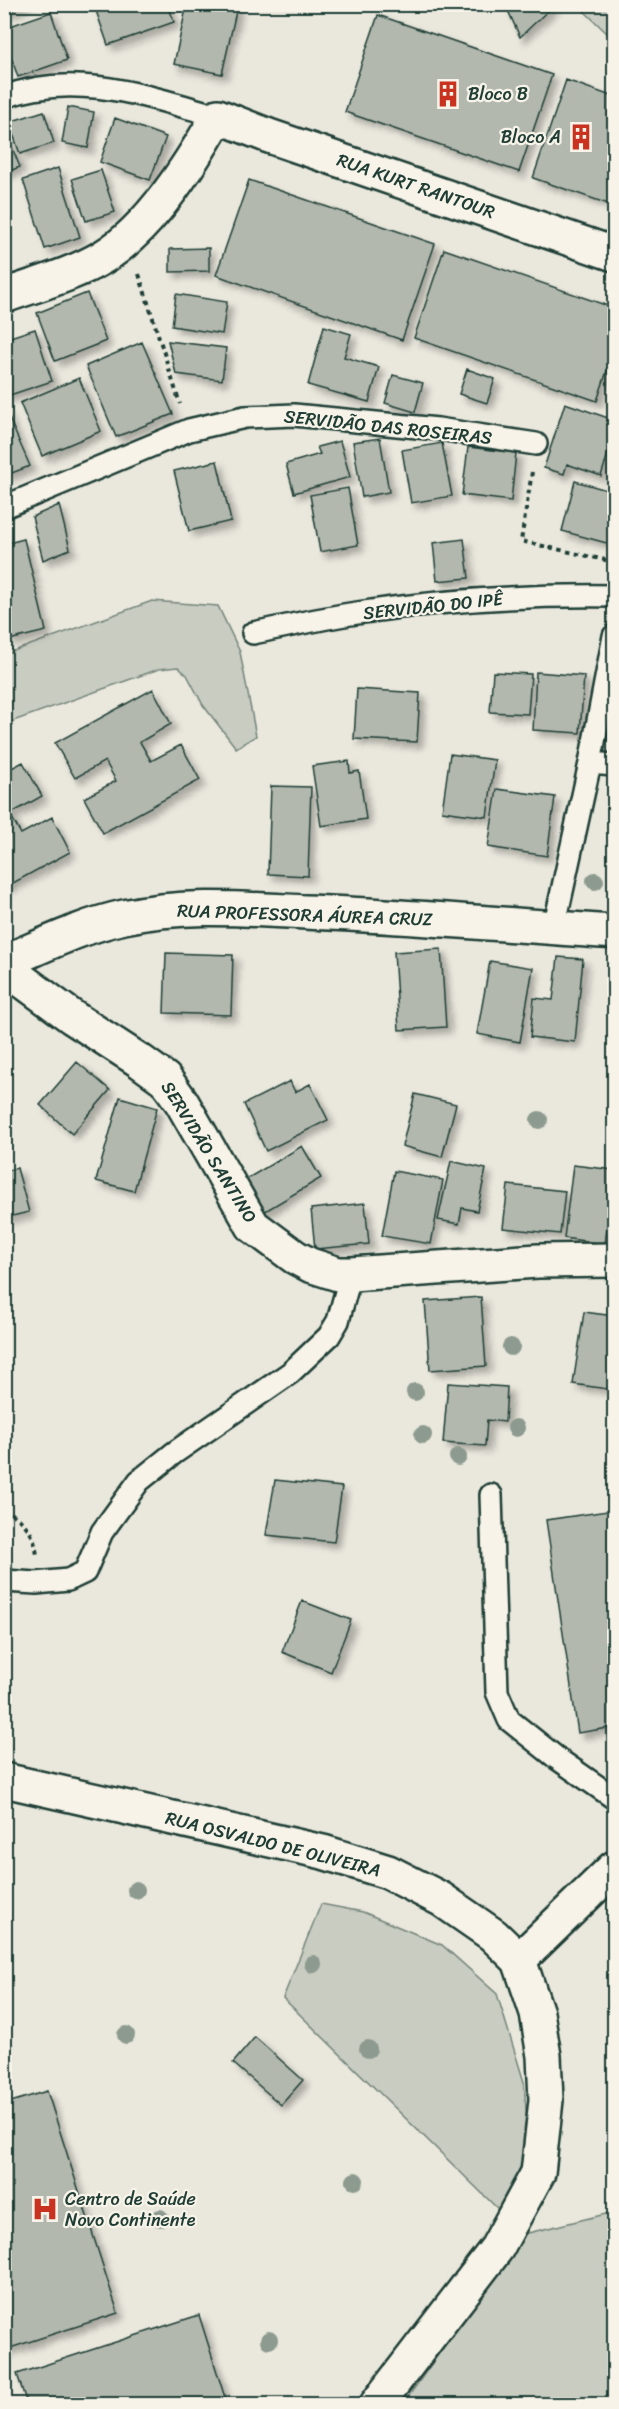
<svg xmlns="http://www.w3.org/2000/svg" width="619" height="2409" font-family="Sriracha,sans-serif">
<style>
.green{fill:#c8ccc1;stroke:#74847a;stroke-width:1.5}
.building{fill:#b2b8ae;stroke:#1f3d34;stroke-width:1.5;filter:url(#shadow)}
.lines{fill:none;stroke-linecap:round;stroke-linejoin:round}
.service-casing{stroke:#1f3d34;stroke-width:26}
.minor-casing{stroke:#1f3d34;stroke-width:38}
.tertiary-casing{stroke:#1f3d34;stroke-width:38}
.path{stroke:#1f3d34;stroke-width:4;stroke-dasharray:4.5 4.5;stroke-linecap:butt}
.service{stroke:#f7f3e8;stroke-width:21}
.minor{stroke:#f7f3e8;stroke-width:33}
.tertiary{stroke:#f7f3e8;stroke-width:33}
.tree{fill:#8d9a8f}
.labels{text-anchor:middle;stroke-width:4.5;stroke-linejoin:round;paint-order:stroke}
.poi-label{font-size:18px;fill:#1f3d34;stroke:#f7f3e8;text-anchor:start}
.street-label{font-size:18px;fill:#1f3d34;stroke:#f7f3e8}
</style>
<defs>
<filter id="shadow"><feDropShadow dx="5.5" dy="5.5" stdDeviation="3" flood-color="#0004"/></filter>
</defs>
<rect width="100%" height="100%" fill="#eae8dd"/>
<filter id="ink" filterUnits="userSpaceOnUse"><feTurbulence type="fractalNoise" baseFrequency=".0167" numOctaves="2"/><feDisplacementMap in="SourceGraphic" scale="12" xChannelSelector="R" yChannelSelector="G"/><feConvolveMatrix kernelMatrix="1 2 1 2 8 2 1 2 1" color-interpolation-filters="sRGB"/></filter>
<g filter="url(#ink)">
<path class="green" d="M590 4 614 5V40L584 11Z
M152 601 218 606 240 652 256 736 236 748 203 705 187 675 178 667 159 669 5 724V654Z
M321 1904 363 1912 442 1945 497 1994 524 2082 529 2151 498 2209 283 1998Z
M614 2212V2404H403L524 2234Z"/>
<path class="building" d="M4 4H27L5 13Z
M168 4 174 22 108 45 94 5Z
M187 4H228L237 7 222 74 174 64Z
M505 4H555L520 37Z
M51 12 67 60 18 77 4 37V28Z
M378 15 552 75 519 172 345 112Z
M566 80 614 97V206L533 178Z
M68 107 94 112 88 148 62 143Z
M44 111 54 143 20 154 9 122Z
M115 118 166 137 150 180 100 162Z
M4 128 20 167 4 173Z
M58 168 80 237 45 249 23 180Z
M101 170 115 212 86 221 72 179Z
M249 180 435 244 402 340 216 275Z
M209 248V271L170 272V249Z
M444 249 614 308V350L597 401 414 338Z
M87 293 106 341 55 361 37 313Z
M176 294 227 302 222 334 172 326Z
M324 326 351 334 344 357 379 367 369 402 308 385Z
M35 329 52 381 4 397V339Z
M168 341 226 348 222 380 176 374Z
M142 342 173 414 116 437 86 366Z
M467 369 495 379 487 403 459 394Z
M393 375 423 383 415 412 385 403Z
M79 378 101 431 42 456 20 403Z
M565 403 614 420V435L601 476 567 464 564 474 544 468Z
M4 407 30 466 4 476Z
M380 438 389 492 362 497 353 442Z
M340 441 350 477 294 493 286 464 320 454 317 447Z
M442 443 452 496 411 503 402 450Z
M468 447 516 453 511 501 462 495Z
M217 461 231 521 189 531 174 471Z
M575 481 614 492V545L562 531Z
M348 488 358 545 320 552 310 495Z
M59 505 70 549 43 560 32 517Z
M24 539 46 631 9 640 4 621V544Z
M464 539 469 578 437 581 433 543Z
M493 672 531 674 528 714 490 712Z
M536 672 584 676 580 733 533 730Z
M153 689 171 724 140 742 151 761 181 745 200 780 103 833 84 798 116 781 105 761 75 778 55 743Z
M357 689 420 693 417 742 354 739Z
M450 754 495 760 487 817 442 811Z
M349 761 350 773 359 771 366 819 321 826 312 766Z
M23 762 42 796 10 814 21 834 52 817 70 852 4 888V772Z
M271 786 311 787 308 876 268 874Z
M497 789 555 797 547 856 488 847Z
M441 949 446 1027 399 1030 394 952Z
M166 953 233 955 231 1015 164 1013Z
M558 957 583 959 575 1042 530 1037 534 998 553 1000Z
M490 961 533 968 520 1042 477 1034Z
M77 1062 110 1090 72 1134 40 1105Z
M290 1081 295 1092 310 1084 328 1120 266 1151 244 1104Z
M415 1094 456 1104 442 1157 402 1146Z
M120 1097 157 1108 134 1191 96 1181Z
M302 1146 321 1178 262 1213 243 1181Z
M451 1161 486 1169 477 1211 462 1208 459 1224 438 1220Z
M573 1165 614 1170 605 1244 564 1238Z
M17 1168 29 1212 4 1218V1171Z
M394 1171 443 1180 431 1244 382 1236Z
M508 1185 565 1191 560 1234 503 1228Z
M365 1203 369 1244 315 1249 311 1209Z
M481 1297 486 1366 430 1370 425 1301Z
M584 1312 614 1316V1390L573 1384Z
M448 1383 507 1387 505 1422 487 1420 485 1446 443 1443Z
M275 1480 342 1487 334 1542 266 1535Z
M614 1510V1727L578 1733 546 1520Z
M302 1601 351 1620 331 1672 282 1652Z
M255 2037 303 2080 281 2105 233 2063Z
M47 2091 118 2313 4 2350V2104Z
M199 2315 227 2404H27L17 2374Z"/>
<g class="lines">
<g class="service-casing">
<path id="service" d="M4 97C76 70 148 97 218 116
M4 507 189 430 245 417 294 415 438 429 536 444
M253 633C288 626 322 618 357 613 442 600 529 595 614 596
M590 763 614 765
M554 928 590 763 614 636
M491 1495 497 1692 509 1720 558 1759 614 1798
M4 1581 36 1583 68 1580 85 1572 102 1532 139 1481 174 1453 290 1373 329 1336 338 1321 351 1274"/>
</g>
<g class="minor-casing">
<path id="minor" d="M4 296C35 285 75 274 103 257 150 229 191 163 218 116L269 136 614 254
M4 962C43 946 82 926 124 917 183 904 245 909 305 912 409 916 511 925 614 932
M4 967 72 1017 140 1061 165 1079 181 1101 253 1226 295 1257 310 1265 338 1274H351L538 1261 614 1260
M4 1780 323 1852 388 1872 441 1899 493 1935 519 1960"/>
</g>
<g class="tertiary-casing">
<path id="tertiary" d="M377 2404 497 2248 538 2173 546 2100 544 2056 537 2013 519 1960 614 1868"/>
</g>
<path class="path" d="M139 274 180 404
M532 472 521 541 614 562
M4 1508C25 1523 33 1529 37 1555"/>
<use href="#service" class="service"/>
<use href="#minor" class="minor"/>
<use href="#tertiary" class="tertiary"/>
</g>
<g class="tree">
<circle cx="595" cy="881" r="9"/>
<circle cx="539" cy="1120" r="9"/>
<circle cx="511" cy="1347" r="9"/>
<circle cx="415" cy="1392" r="9"/>
<circle cx="516" cy="1428" r="9"/>
<circle cx="423" cy="1435" r="9"/>
<circle cx="458" cy="1457" r="9"/>
<circle cx="136" cy="1890" r="9"/>
<circle cx="313" cy="1964" r="9"/>
<circle cx="126" cy="2035" r="9"/>
<circle cx="368" cy="2049" r="9"/>
<circle cx="355" cy="2181" r="9"/>
<circle cx="160" cy="2218" r="9"/>
<circle cx="269" cy="2340" r="9"/>
</g>
</g>
<defs>
<g id="building-bare" transform="scale(2.07)"><path d="M-4-6H4V6H1V3H-1V6H-4ZM-2.5-4.3h1.7v1.8h-1.7ZM.8-4.3h1.7v1.8H.8ZM-2.5-1h1.7V.8h-1.7ZM.8-1h1.7V.8H.8Z" fill="#c8321e" stroke="#f7f3e8" stroke-width="2.5" paint-order="stroke"/></g>
<g id="hospital-bare" transform="scale(2.07)"><path d="M-5-5h3v3.5h4V-5h3V5h-3V1.5h-4V5h-3Z" fill="#c8321e" stroke="#f7f3e8" stroke-width="2.5" paint-order="stroke"/></g>
</defs>
<g fill-rule="evenodd">
<use href="#building-bare" x="448" y="94"/>
<use href="#building-bare" x="581" y="137"/>
<use href="#hospital-bare" x="45" y="2209"/>
</g>
<g class="labels">
<g class="poi-label">
<text x="468" y="100">Bloco B</text>
<text x="561" y="143" text-anchor="end">Bloco A</text>
<text x="65" y="2205">Centro de Saúde<tspan x="65" dy="21">Novo Continente</tspan></text>
</g>
<g class="street-label">
<text transform="translate(416 186) rotate(19)" y="6">RUA KURT RANTOUR</text>
<text transform="translate(388 427) rotate(6)" y="6">SERVIDÃO DAS ROSEIRAS</text>
<text transform="translate(433 606) rotate(-6)" y="6">SERVIDÃO DO IPÊ</text>
<text transform="translate(305 915) rotate(2)" y="6">RUA PROFESSORA ÁUREA CRUZ</text>
<text transform="translate(209 1152) rotate(58)" y="6">SERVIDÃO SANTINO</text>
<text transform="translate(273 1844) rotate(14)" y="6">RUA OSVALDO DE OLIVEIRA</text>
</g>
</g>
<rect width="619" height="2409" fill="none" stroke="#f7f3e8" stroke-width="24"/>
<rect x="12" y="12" width="595" height="2385" fill="none" stroke="#1f3d34" stroke-width="2" filter="url(#ink)"/>
</svg>
